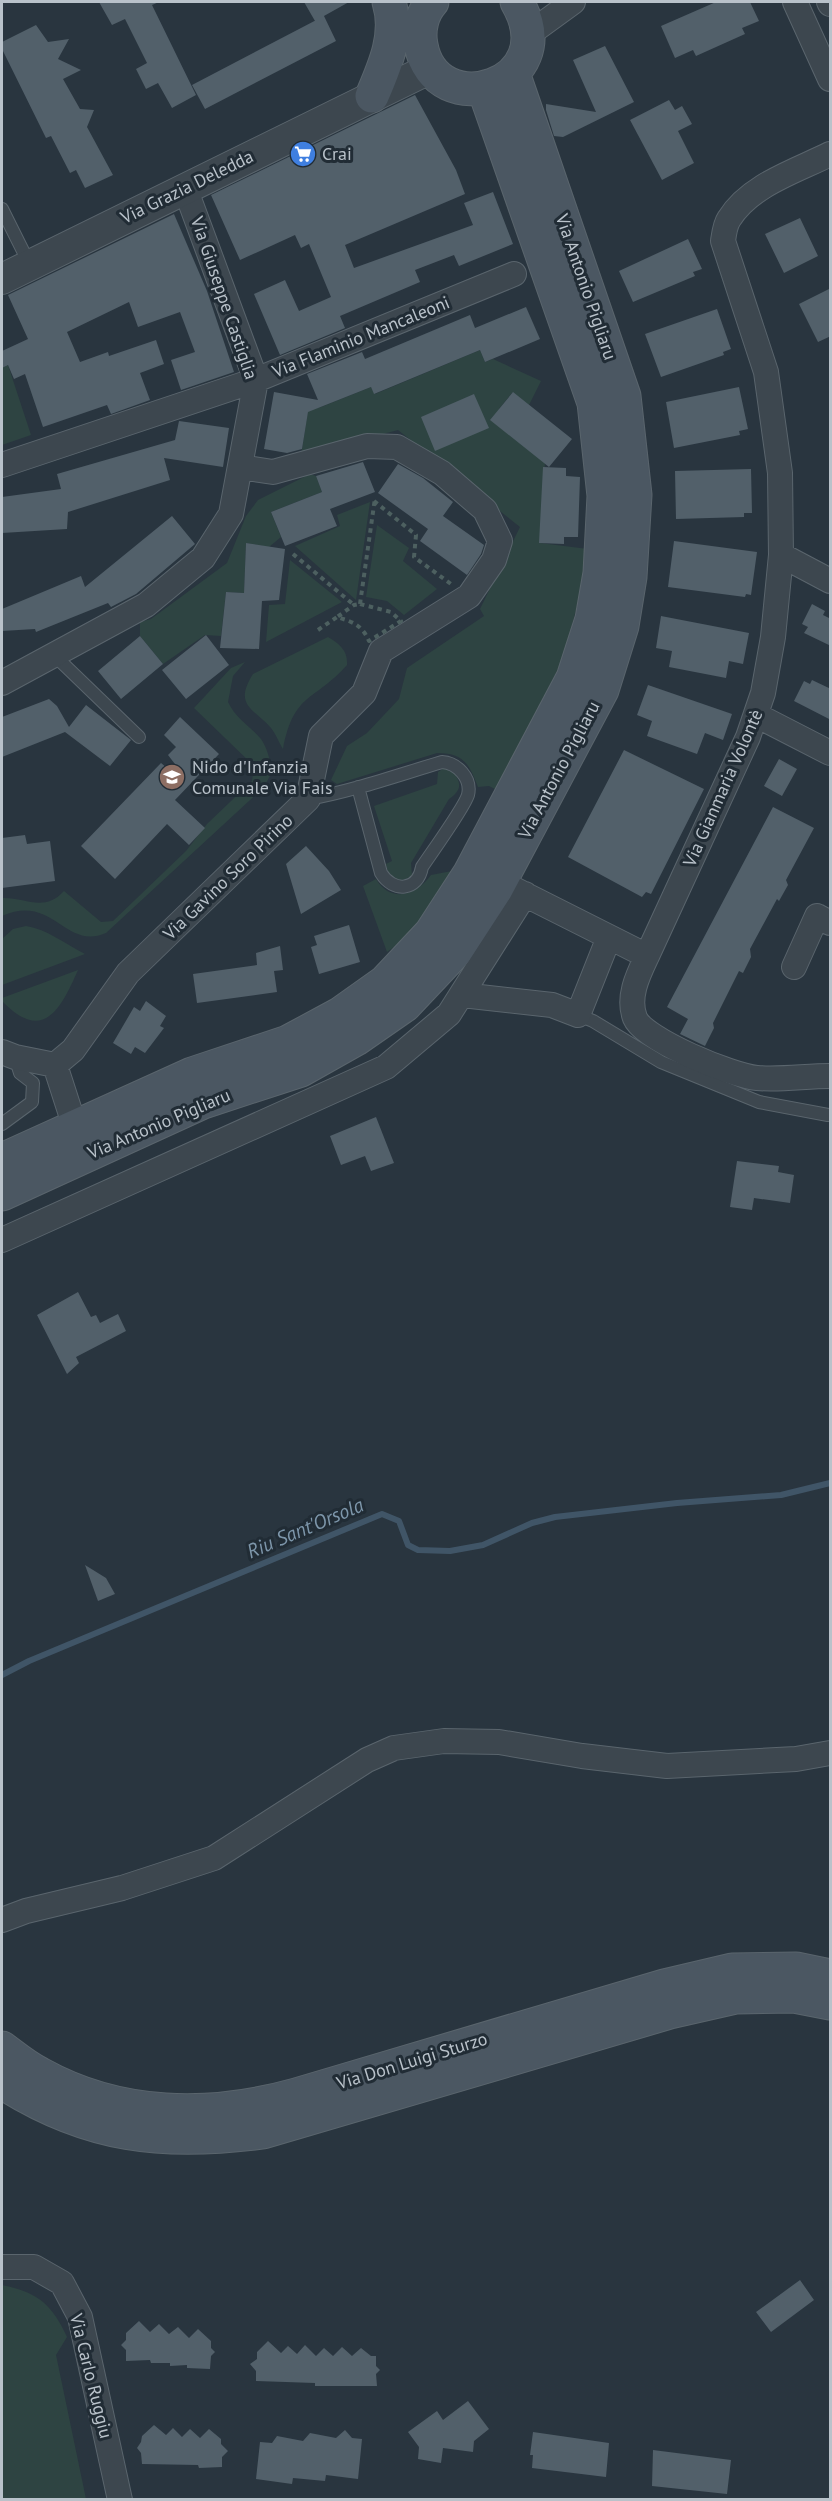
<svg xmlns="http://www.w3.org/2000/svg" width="832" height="2501" font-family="'PT Sans',sans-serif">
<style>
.green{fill:#2e4442}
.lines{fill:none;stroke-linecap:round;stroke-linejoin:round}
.stream{stroke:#405567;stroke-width:6}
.building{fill:#52606a}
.service-casing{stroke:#5a656d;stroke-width:14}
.minor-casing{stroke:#5a656d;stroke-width:26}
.tertiary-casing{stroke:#5a656d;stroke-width:32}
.secondary-casing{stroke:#5a656d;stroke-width:35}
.path{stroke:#4d6060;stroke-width:4;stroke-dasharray:4.5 4.5;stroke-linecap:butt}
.service{stroke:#3d474f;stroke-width:12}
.minor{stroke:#3d474f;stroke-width:24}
.tertiary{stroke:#3d474f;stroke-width:30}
.secondary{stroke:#4b5762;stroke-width:33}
.labels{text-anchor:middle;stroke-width:6;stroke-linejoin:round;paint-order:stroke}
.poi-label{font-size:18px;fill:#b9c2ca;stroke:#212c35;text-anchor:start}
.street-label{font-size:18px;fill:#b9c2ca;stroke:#212c35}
.water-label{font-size:20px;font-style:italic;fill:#7d96aa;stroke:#212c35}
</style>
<rect width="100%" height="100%" fill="#29353f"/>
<path class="green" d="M480 350 485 362 493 359 541 381 529 405 512 393 499 409 545 463 540 543 588 549 581 591 563 659 497 790 489 786 478 787C469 764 464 753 437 753L337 784 331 780 347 746 367 733 399 699 407 668 484 616 480 609 520 527 398 430 301 456 308 410 321 407 371 387 375 394Z
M8 365 31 435 2 445V368Z
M310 474 316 476 322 492 271 512 281 537 269 547 246 543 244 593 226 592 221 636 205 635 163 664 140 636V622L151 619 227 563 246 516 258 500Z
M370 502 356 600 295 546 340 526 337 515Z
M377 525 409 548 403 561 437 589 404 615 387 601 366 597Z
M290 560 342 602 266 642 269 605 285 604Z
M328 637C340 644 348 651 347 665 314 702 294 692 283 749 279 743 276 734 271 728 254 708 233 706 253 674Z
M245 662 233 676 228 702C236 719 250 726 261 739 268 749 270 761 272 772L264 787 106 933C65 951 53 893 2 916V898C25 897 44 913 64 891L101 922 113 921 186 851 207 824 252 781 254 766 194 708 231 668Z
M444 768 452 769C461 783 463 789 449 799L411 863 412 875C400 885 388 879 386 864L392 861 374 806 437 784 438 772Z
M452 871C434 901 417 933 387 952L363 886 376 879C391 904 417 895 431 875Z
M26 926C47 929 65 944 85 954L2 985V939L13 929Z
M78 970C61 1009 43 1044 2 1001V998Z
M2 2285C37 2292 52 2304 67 2337L56 2355 86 2499H2Z"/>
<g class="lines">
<path class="stream" d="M2 1675 29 1661 382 1514 399 1521 408 1545 418 1550 450 1551 483 1545 532 1523 555 1517 677 1503 781 1495 830 1483"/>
</g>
<path class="building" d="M99 2H159L152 5 196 95 172 108 158 83 146 89 136 69 147 63 125 19 112 25Z
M304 2H349L315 21Z
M716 2H750L759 21 742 28 745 34 696 56 693 50 675 58 661 26Z
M324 16 336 41 205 109 192 85Z
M36 25 48 42 69 39 58 59 81 70 63 79 80 109 94 110 87 127 113 175 85 188 76 170 70 173 51 136 46 138 2 49V42Z
M605 46 634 102 563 137 554 136 546 110V104L596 112 573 60Z
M415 95 456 170 465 194 345 245 354 268 473 225 464 203 493 192 513 244 459 266 454 255 415 270 420 282 340 316 345 328 280 355 254 294 285 280 299 311 331 297 309 244 301 248 295 235 240 260 211 195Z
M669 100 675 110 682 106 692 124 678 131 694 163 662 180 630 120Z
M174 214 207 291 234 372 181 390 171 360 195 352 180 312 138 327 129 302 67 332 80 362 108 352 109 356 156 340 164 364 140 373 150 400 111 414 107 405 43 427 25 374 14 379 8 365 2 368V351L28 339 8 295Z
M800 218 818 256 784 273 765 234Z
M688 239 702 269 693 272 695 276 633 302 619 271Z
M831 288V336L818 342 799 304Z
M526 307 540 339 485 362 480 350 374 394 371 387 308 412 302 449 287 453 264 449 274 392 318 400 307 374 362 352 365 359 470 315 475 328Z
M717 309 731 349 723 352 724 355 661 377 645 334Z
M739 387 748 429 739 431 740 435 674 448 666 402Z
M513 392 572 439 549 467 490 420Z
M474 394 489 428 435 451 421 417Z
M179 421 229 428 223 467 164 458 170 480 68 512 67 529 2 533V497L61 489 57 474 175 440Z
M363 462 375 492 330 509 337 526 285 546 271 512 322 492 316 476Z
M398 464 423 478 453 502 443 516 484 545 481 554 467 575 420 541 428 529 378 493Z
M543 467 566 468V476L580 477 578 537H564V544L539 543Z
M751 469 752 513H744V517L676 519 675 471Z
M172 516 195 544 136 594 111 607 108 603 36 632 35 629 2 631V609L81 576 85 587Z
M674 541 757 552 751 595 746 594 745 597 668 587Z
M246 543 285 549 279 600 262 601 259 649 220 648 226 592 244 593Z
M812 604 825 611 823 615 831 619V646L804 633 808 627 802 624Z
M661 616 749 633 743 664 729 661 726 678 669 667 672 651 656 648Z
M206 635 229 665 186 699 162 670Z
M140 636 163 664 121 699 98 671Z
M812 680 831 689V720L794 701 804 681 810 684Z
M648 685 732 714 723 740 705 733 697 754 647 736 652 721 637 715Z
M49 699 57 706 69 727 86 705 131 740 110 766 65 732 2 757V717Z
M180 717 219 754 175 800 205 828 189 845 167 824 115 879 81 846 161 763 173 773 178 768 168 755 176 747 164 735Z
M624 750 704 789 651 894 646 892 642 897 568 857Z
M779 759 797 769 782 796 764 786Z
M773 807 814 828 786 880 788 885 779 901 777 899 750 949 751 957 743 973 739 971 713 1023 714 1028 705 1046 680 1034 688 1019 667 1007Z
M25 835 27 844 50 841 55 881 2 888V838Z
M306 846 329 871 341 890 301 914 286 864Z
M349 925 360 962 319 974 311 947 317 945 314 936Z
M280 946 283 970 274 971 277 992 197 1003 193 974 257 965 256 953Z
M146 1001 166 1016 160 1026 164 1028 145 1053 135 1047 131 1054 113 1043 134 1007 140 1011Z
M376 1117 394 1163 371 1171 365 1156 341 1165 330 1136Z
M737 1161 779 1166 778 1172 794 1175 790 1203 754 1198 752 1210 730 1207Z
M78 1292 91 1317 96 1315 100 1323 118 1314 126 1331 76 1357 79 1363 67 1374 37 1315Z
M85 1565 106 1578 115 1594 98 1601Z
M800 2280 814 2300 771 2332 756 2312Z
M139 2321 150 2332 159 2324 169 2334 178 2327 189 2338 198 2329 211 2341V2348L215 2352 211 2356 210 2369 187 2368V2365L170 2366V2363H151L150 2360 126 2361V2350L121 2345 126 2340V2333Z
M268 2341 281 2353 288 2346 297 2354 305 2345 316 2356 324 2348 333 2356 342 2347 352 2356 361 2348 371 2356H376V2366L380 2370 376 2374 377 2386H315V2383L256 2381V2371L250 2364 257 2359V2352Z
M468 2401 489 2429 474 2441 473 2452 443 2448 441 2463 418 2459 419 2447 408 2432 437 2411 443 2420Z
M154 2425 166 2435 173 2428 182 2437 190 2429 200 2438 209 2429 221 2439V2444L228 2451 222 2457V2467L199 2468 198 2465 142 2464 141 2453 137 2448 141 2442 142 2436Z
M345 2430 352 2438 362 2439 358 2479 326 2475 325 2481 293 2478 292 2484 256 2479 260 2442 272 2443 277 2436 303 2441 310 2433 336 2438Z
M533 2432 609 2443 606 2477 532 2468 533 2455H530Z
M653 2450 731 2460 727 2494 652 2486Z"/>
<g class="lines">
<g class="service-casing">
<path id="service" d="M2 209 30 265
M54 655 139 737
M308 799C353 791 398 775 442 762 457 763 472 778 468 795 464 808 432 852 422 867 418 891 393 893 381 873L358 787
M578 1015 593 1021 661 1062 759 1102 828 1115
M2 1124 32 1102 33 1083 20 1073 15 1057"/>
</g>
<g class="minor-casing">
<path id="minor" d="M795 2 830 79
M829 2 830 4
M529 34 573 2
M2 465 256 380 514 274
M781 555 830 581
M2 683 146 605 203 558 231 514 256 380 185 188
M756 715 830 753
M500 882 647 956 748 737 763 693 773 637 781 555 780 473 766 372 723 241C724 234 725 225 729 219 750 185 796 171 830 154
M647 956C638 975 627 997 635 1018 644 1040 733 1076 757 1078 781 1080 806 1076 830 1076
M794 967 817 916 830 923
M462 995 552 1005 578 1015 609 937
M2 1052 15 1057 55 1065
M55 1065 73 1050 128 973 308 799 321 736 364 693 381 651 469 596 494 560 500 541 485 510 442 473 397 447 367 446 273 472 240 467
M55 1065 75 1127
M2 1240 386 1067 449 1014 525 894
M2 1920 26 1911 122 1888 214 1858 367 1760 394 1748 444 1741 499 1742 582 1756 667 1766 796 1759 830 1753
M2 2267H34L62 2283 80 2317 120 2500"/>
</g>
<g class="tertiary-casing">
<path id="tertiary" d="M2 279 431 68"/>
</g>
<g class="secondary-casing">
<path id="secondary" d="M432 2C422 13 418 30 421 45 435 125 566 86 517 2
M372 96C385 66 399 34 389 2
M2 1160 192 1074 288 1042 340 1014 385 982 431 933 470 873 573 678 592 619 600 573 604 496 594 403 484 89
M2 1194 203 1102 301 1070 356 1039 405 1005 455 952 496 889 602 690 622 626 630 577 635 495 624 396 513 73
M2 2048C14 2057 26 2067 40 2074 119 2118 210 2119 296 2095L664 1986 732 1970 796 1969 830 1976
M2 2082C88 2137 163 2145 263 2132L670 2012 736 1997 794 1996 830 2003"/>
</g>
<path class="path" d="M374 501 416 535 414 557 451 584
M293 554 354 605
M360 604 391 612 401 621 369 641C362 625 353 622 337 617L354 605Z
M360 604 375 498
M318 630 337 617"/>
<use href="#service" class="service"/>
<use href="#minor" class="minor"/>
<use href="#tertiary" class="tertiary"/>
<use href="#secondary" class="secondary"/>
</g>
<defs>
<g id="supermarket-disc" transform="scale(1.35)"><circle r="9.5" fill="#3f7fe0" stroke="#212c35"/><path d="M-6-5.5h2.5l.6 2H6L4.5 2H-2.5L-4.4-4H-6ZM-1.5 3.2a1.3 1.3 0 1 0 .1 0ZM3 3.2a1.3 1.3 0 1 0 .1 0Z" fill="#fff"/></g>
<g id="school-disc" transform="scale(1.35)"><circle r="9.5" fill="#8d6e63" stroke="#212c35"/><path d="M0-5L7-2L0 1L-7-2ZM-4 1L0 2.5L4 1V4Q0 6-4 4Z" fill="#fff"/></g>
</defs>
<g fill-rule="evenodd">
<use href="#supermarket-disc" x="303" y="154"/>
<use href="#school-disc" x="172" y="777"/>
</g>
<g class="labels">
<g class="poi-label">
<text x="322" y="160">Crai</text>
<text x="192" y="773">Nido d'Infanzia<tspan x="192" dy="21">Comunale Via Fais</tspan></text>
</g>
<g class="street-label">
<text transform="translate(187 187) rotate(-26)" y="6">Via Grazia Deledda</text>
<text transform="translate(586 287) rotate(71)" y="6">Via Antonio Pigliaru</text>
<text transform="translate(224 298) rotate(71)" y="6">Via Giuseppe Castiglia</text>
<text transform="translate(361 337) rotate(-22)" y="6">Via Flaminio Mancaleoni</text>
<text transform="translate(559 770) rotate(-62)" y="6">Via Antonio Pigliaru</text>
<text transform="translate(723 788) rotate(-66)" y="6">Via Gianmaria Volontè</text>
<text transform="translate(228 877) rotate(-44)" y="6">Via Gavino Soro Pirino</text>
<text transform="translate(159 1124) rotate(-23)" y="6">Via Antonio Pigliaru</text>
<text transform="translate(412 2061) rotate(-17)" y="6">Via Don Luigi Sturzo</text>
<text transform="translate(91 2376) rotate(76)" y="6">Via Carlo Ruggiu</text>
</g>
<g class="water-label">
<text transform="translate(305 1528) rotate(-23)" y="7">Riu Sant'Orsola</text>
</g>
</g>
<rect width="832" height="2501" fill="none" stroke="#b9c2ca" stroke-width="6"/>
</svg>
